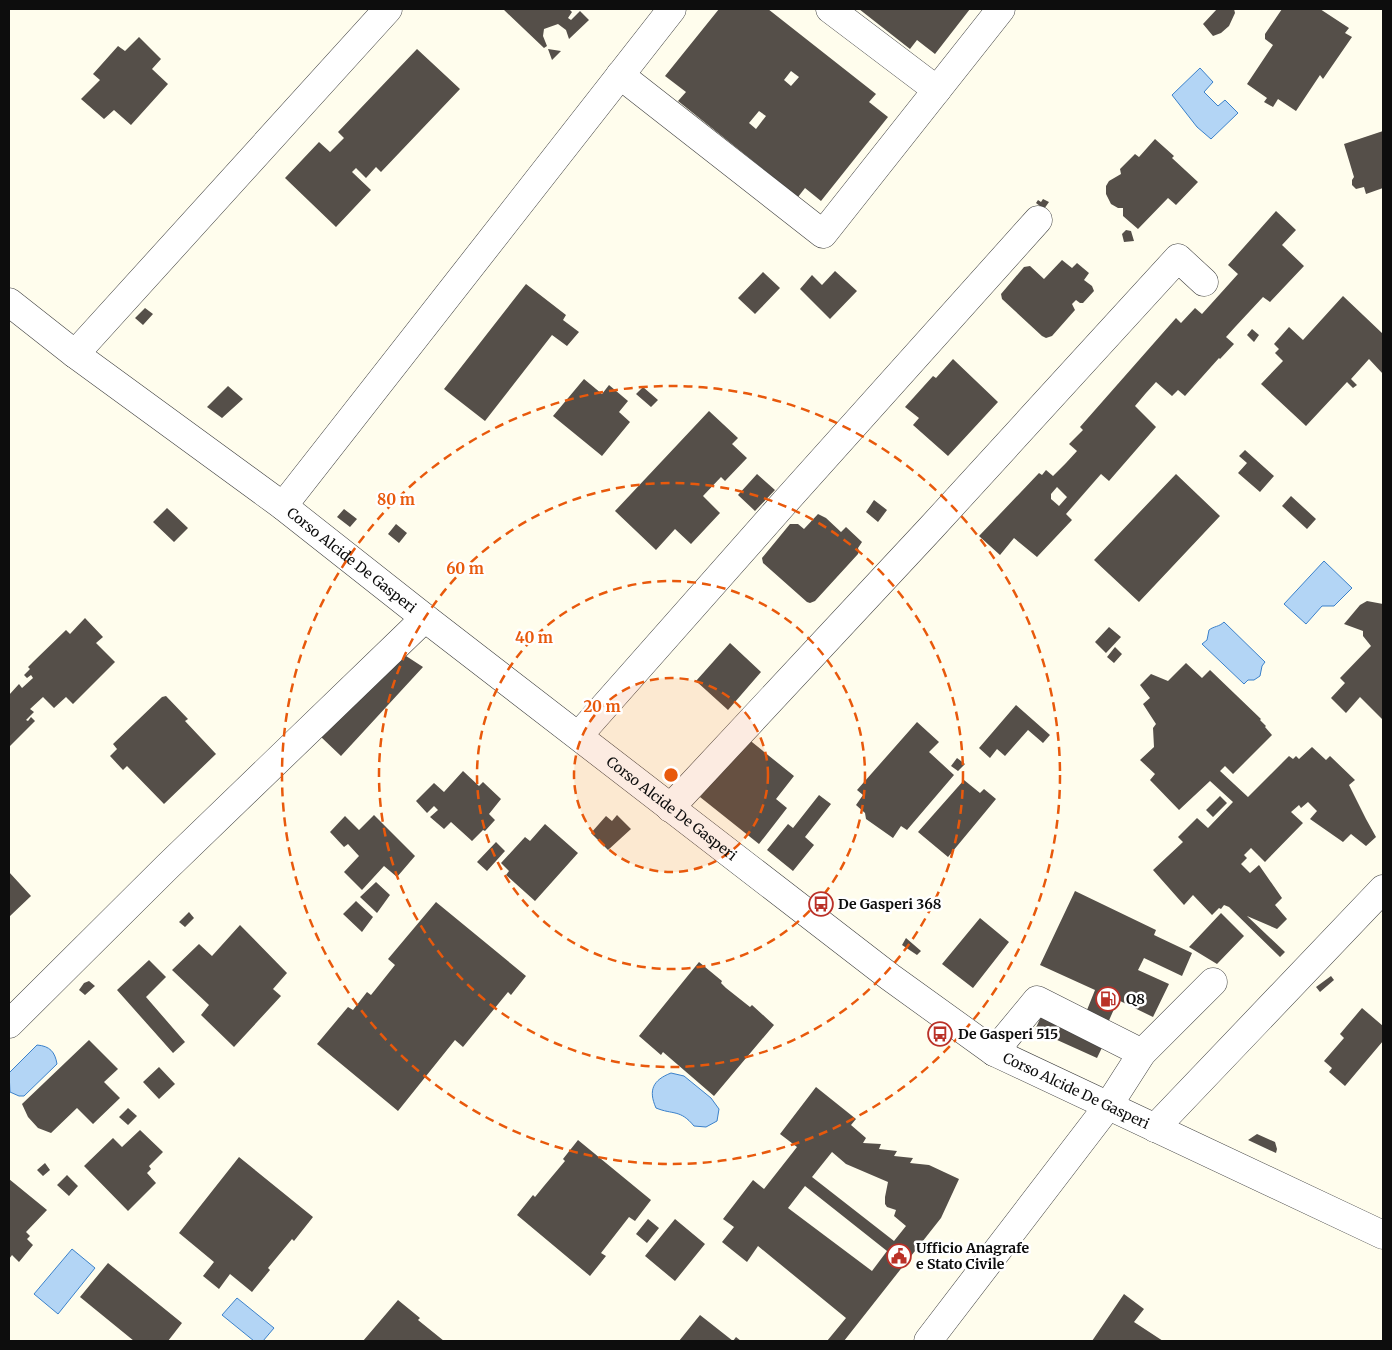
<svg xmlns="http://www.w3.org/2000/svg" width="1392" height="1350" font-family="Merriweather,serif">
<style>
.water{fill:#b3d5f5;stroke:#3b81ca}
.building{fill:#554f49;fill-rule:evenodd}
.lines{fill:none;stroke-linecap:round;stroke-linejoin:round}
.minor-casing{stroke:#404040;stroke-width:29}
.minor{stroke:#fff;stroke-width:28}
.ring{fill:none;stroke:#e8590c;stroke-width:2.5;stroke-dasharray:9 6}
.labels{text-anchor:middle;stroke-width:5;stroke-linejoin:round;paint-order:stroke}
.street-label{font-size:14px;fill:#0d0d0d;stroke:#fff}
.poi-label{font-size:14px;font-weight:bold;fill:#0d0d0d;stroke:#fff;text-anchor:start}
.centre{fill:#e8590c;stroke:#fff;stroke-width:2.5}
.ring-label{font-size:15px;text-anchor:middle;font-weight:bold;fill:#e8590c;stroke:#fff;stroke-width:5;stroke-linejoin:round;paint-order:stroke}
</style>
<rect width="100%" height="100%" fill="#fffded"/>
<path class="water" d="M1200 68 1213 82 1204 92 1218 106 1225 100 1238 113 1211 139 1197 127 1172 95Z
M1324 561 1352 588 1334 606H1322L1306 624 1284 604Z
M1224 622 1265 662 1262 666 1260 676 1254 680H1248L1244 684 1202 644 1207 640 1209 630C1214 626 1219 627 1224 622Z
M37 1045C50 1046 55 1052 57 1064L24 1096H19L10 1092 9 1073Z
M671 1073 684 1076 711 1098 719 1109 717 1121 706 1127 694 1126C680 1109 673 1115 656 1108 648 1090 653 1080 671 1073Z
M72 1249 95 1268 58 1314 34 1294Z
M237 1298 274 1328 263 1341H254L222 1315Z"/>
<path class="building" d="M503 9H569L572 12 568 18 571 20 580 11 589 20 569 39 566 30 558 24 544 29 543 36 547 46 544 48Z
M719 9H768L876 94 869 102 888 117 821 201 805 188 798 197 678 101 686 92 665 76ZM791 71 799 77 791 86 784 80ZM759 111 766 116 756 129 749 123Z
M859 9H970L935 54 917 40 910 49Z
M1217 9H1234L1235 13 1229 26 1221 33 1213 36 1203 24Z
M1282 9H1320L1349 28 1345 33 1352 37 1323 79 1320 75 1296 111 1278 99 1273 107 1264 102 1267 98 1247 84 1273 45 1265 39V34Z
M139 37 161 59 152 69 168 84 131 125 114 110 104 119 81 99 100 80 93 74 118 46 125 51Z
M417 49 460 89 381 172 376 167 366 178 356 168 352 172 371 190 336 227 285 178 319 142 330 152 344 138 338 132Z
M548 49 561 51 552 60Z
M1383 131V188L1366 194 1364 187 1356 189 1352 185V180L1354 177 1344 144Z
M1155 139 1174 156 1172 158 1198 182 1176 205 1168 198 1138 229 1123 216V208H1118L1111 204 1106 194V186L1109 181 1121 174 1120 169 1135 154 1139 157Z
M1043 199 1049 202 1044 209 1036 203 1038 200 1041 202Z
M1276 211 1296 230 1282 245 1304 266 1270 302 1263 297 1236 326 1226 337 1234 344 1220 359 1219 358 1185 396 1178 390 1172 396 1156 382 1146 393 1135 406 1156 427 1109 481 1101 474 1066 514 1072 520 1037 557 1014 538 1000 555 979 536 1039 473 1042 475 1046 470 1053 476 1066 463 1077 451 1069 444 1083 430 1080 427 1176 318 1181 323 1195 308 1202 314 1238 274 1228 265ZM1057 487 1067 497 1059 506 1051 499V494Z
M1126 230 1131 231 1134 241 1124 242 1122 234Z
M1062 260 1072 268 1077 263 1089 273 1084 280 1092 286 1094 291 1083 303H1080L1076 300 1072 304 1075 310 1052 336 1046 338 1042 336 1002 299 1001 294 1024 267 1030 266 1044 279Z
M835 271 857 291 830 319 800 289 812 275 822 285Z
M763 272 780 288 755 314 738 298Z
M526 284 566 315 563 320 579 332 567 346 552 335 485 421 444 389Z
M1343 296 1383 334V374L1369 359 1351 379 1357 385 1353 388 1347 382 1306 426 1261 384 1283 361 1275 353 1279 349 1274 344 1289 327 1303 340Z
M145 308 153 314 143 325 135 318Z
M1252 329 1259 335 1254 342 1247 335Z
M953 359 998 402 948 456 913 425 919 418 905 407 933 376 936 378Z
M584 379 602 394 609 385 628 401 619 412 630 422 602 456 553 416Z
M228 386 243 399 222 418 207 407Z
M643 387 658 400 651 407 636 394Z
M709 411 738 438 732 444 747 458 725 481 721 477 703 496 720 513 691 544 675 529 656 550 615 511Z
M1245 450 1274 476 1260 492 1238 473 1247 463 1239 456Z
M757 474 775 490 755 511 738 495Z
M1176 474 1220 516 1139 602 1094 560Z
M1291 496 1316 519 1307 529 1282 506Z
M874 500 887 510 878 522 866 512Z
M167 508 188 528 174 542 153 522Z
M344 509 357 519 350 527 337 517Z
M818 514 826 518 841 532 846 527 862 542 858 548 859 551 858 554 815 601 810 603 807 602 763 563 762 558 790 524H798L804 529Z
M396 524 407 533 399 543 388 534Z
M1367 601 1383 604V720L1360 697 1346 713 1331 698 1345 683 1340 678 1371 646 1363 636V631L1344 624 1360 605Z
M85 618 103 637 96 643 115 662 73 704 66 697 54 708 43 697 30 709 34 712 26 720 28 721 31 717 35 721 9 747V695L19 684 22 688 33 678 31 675 27 678 24 675 30 669 28 667 33 662 66 630 70 634Z
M1109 627 1121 637 1106 653 1095 642Z
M730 643 761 672 728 710 696 681Z
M1115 647 1122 654 1114 663 1107 657Z
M403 654 423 667 341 756 321 737Z
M1186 663 1202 678 1210 670 1261 719 1260 720 1266 726 1265 727 1272 735 1233 774 1225 766 1220 771 1248 797 1289 756 1293 759 1296 756 1299 759 1312 747 1326 760 1330 756 1355 780 1349 785 1366 819 1376 837 1366 846 1351 834 1343 842 1310 819 1317 811 1308 802 1301 808 1299 805 1291 812 1303 823 1265 862 1251 848 1244 855 1247 858 1241 864 1250 873 1259 865 1282 898 1275 905 1287 919 1277 929 1247 916 1285 952 1280 957 1229 907 1224 905 1221 909 1219 908 1212 915 1193 895 1184 905 1153 870 1183 842 1178 837 1197 818 1208 828 1233 802 1210 781 1179 810 1150 780 1155 774 1140 760 1154 747 1153 728 1156 724 1143 704 1150 698 1140 685 1151 674 1168 681Z
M166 696 188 719 185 721 216 754 164 804 127 766 123 770 110 756 117 749 113 744 162 697Z
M1016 705 1050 735 1043 743 1028 730 1005 756 997 749 990 758 979 748Z
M917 722 939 742 929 752 954 775 907 830 901 826 893 838 866 819 865 813 856 805 863 795 857 790Z
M747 738 794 776 776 799 787 808 759 844 700 797Z
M957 758 965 764 958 771 951 766Z
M463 771 479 786 483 782 501 799 489 814 495 820 485 831 483 830 472 841 451 822 444 829 430 817 438 810 434 806 427 813 416 801 434 783 444 792Z
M964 780 980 793 984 789 996 799 948 857 918 832Z
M819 795 831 804 805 837 814 845 793 871 767 850 788 824 793 828Z
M1220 796 1227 803 1213 817 1206 810Z
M374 815 415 856 397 877 384 866 362 890 344 872 359 856 348 844 344 847 330 832 345 816 359 830Z
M617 815 631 829 608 850 591 833 606 816 612 821Z
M545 824 578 853 535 901 506 875 509 871 501 863 525 837 530 841Z
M496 842 505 851 487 871 477 862Z
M9 872 31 896 10 916 9 914Z
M376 882 390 895 377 913 360 897Z
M1075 891 1156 930 1154 935 1192 953 1182 976 1144 958 1138 970 1169 984 1153 1017 1118 1000 1107 1025 1112 1027 1097 1058 1035 1030 1049 998 1085 1015 1095 990 1040 965Z
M356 901 373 917 362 932 343 914Z
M436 902 526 976 511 995 508 992 463 1047 455 1040 398 1111 317 1044 348 1007 353 1010 367 992 371 995 395 965 388 959Z
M189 912 194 918 185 927 179 922Z
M1221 913 1244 936 1217 964 1189 947Z
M980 918 1009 942 973 988 942 964Z
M240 925 287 973 273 989 281 996 234 1047 201 1015 209 1005 172 970 199 944 212 956Z
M906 938 921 951 917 955 902 945Z
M149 960 166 977 146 997 185 1042 173 1053 117 990Z
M699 962 722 981 721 983 726 988 750 1007 752 1005 774 1025 714 1096 663 1052 661 1055 639 1036Z
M1331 976 1334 980 1320 992 1316 987Z
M89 981 95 986 85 995 79 990 84 983Z
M1362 1008 1383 1026V1041L1345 1086 1329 1072 1332 1068 1324 1061 1344 1038 1340 1034Z
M89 1040 118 1069 104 1082 120 1098 93 1124 77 1108 51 1133 38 1128 28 1117 22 1104Z
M159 1067 175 1084 159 1099 143 1082Z
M816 1087 856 1119 851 1125 866 1138 863 1143 881 1144 879 1149 897 1151 894 1156 913 1158 910 1163 929 1165 959 1179 941 1218 844 1341H827L846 1318 758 1246 747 1262 722 1242 734 1227 723 1219 753 1180 764 1189 797 1147 780 1134ZM832 1152 846 1164 888 1182 885 1197V1204L887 1207 896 1210 894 1216 906 1226 894 1241 812 1177ZM805 1186 887 1251 872 1271 788 1208Z
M128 1108 137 1116 128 1125 119 1117Z
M140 1130 163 1152 149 1166 151 1169 147 1173 156 1183 128 1211 84 1166 113 1138 122 1147Z
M1257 1134 1275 1142 1277 1149 1276 1153 1248 1140Z
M578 1140 651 1200 635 1221 629 1217 601 1253 606 1256 590 1276 517 1215 533 1195 535 1197 544 1186 565 1161 563 1159Z
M239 1157 313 1217 294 1241 292 1239 268 1268 270 1270 252 1292 230 1274 219 1289 203 1276 214 1262 179 1233Z
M45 1163 50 1170 43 1176 37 1170Z
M67 1175 78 1186 69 1196 57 1185Z
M9 1179 47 1210 26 1232 30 1236 27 1239 33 1245 19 1262 12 1255 9 1259Z
M648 1219 659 1228 647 1243 636 1234Z
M675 1219 705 1244 675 1281 645 1256Z
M108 1263 182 1323 168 1341H134L80 1297Z
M1124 1294 1144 1309 1134 1322 1163 1341H1092Z
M398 1300 420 1318 418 1320 444 1341H363Z
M700 1315 733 1341 736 1337 741 1341H679Z"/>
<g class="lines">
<g class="minor-casing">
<g id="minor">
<path d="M830 9 937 90"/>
<path d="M620 75 823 234 1001 9"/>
<path id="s1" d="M9 302 75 354 283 506 425 618 890 977 994 1052 1383 1235"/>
<path d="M75 354 388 9"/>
<path d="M283 506 672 9"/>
<path d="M579 735 785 502 1038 220"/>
<path d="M670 808 931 528 1178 258 1204 282"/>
<path d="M9 1024 167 867 425 618"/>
<path d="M994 1052 1037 1000 1142 1053"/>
<path d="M1155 1128 1383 889"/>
<path d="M928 1341 1108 1106 1142 1053 1213 982"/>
</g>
</g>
<use href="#minor" class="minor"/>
</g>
<circle cx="671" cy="775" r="97" fill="#e8590c" fill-opacity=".12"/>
<g class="ring">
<circle cx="671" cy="775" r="97"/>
<circle cx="671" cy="775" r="194"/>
<circle cx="671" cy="775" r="292"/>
<circle cx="671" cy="775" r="389"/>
</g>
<defs>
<g id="bus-ring" transform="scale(1.25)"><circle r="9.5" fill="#fff" stroke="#ba3128" stroke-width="1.5"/><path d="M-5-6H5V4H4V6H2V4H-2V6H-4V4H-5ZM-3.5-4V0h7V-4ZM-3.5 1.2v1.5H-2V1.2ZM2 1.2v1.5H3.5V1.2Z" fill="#ba3128"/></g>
<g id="fuel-ring" transform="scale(1.25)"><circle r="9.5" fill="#fff" stroke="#ba3128" stroke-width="1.5"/><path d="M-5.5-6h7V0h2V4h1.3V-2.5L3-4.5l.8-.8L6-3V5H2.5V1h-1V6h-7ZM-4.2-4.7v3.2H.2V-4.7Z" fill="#ba3128"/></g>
<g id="civic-ring" transform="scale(1.25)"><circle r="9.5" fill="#fff" stroke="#ba3128" stroke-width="1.5"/><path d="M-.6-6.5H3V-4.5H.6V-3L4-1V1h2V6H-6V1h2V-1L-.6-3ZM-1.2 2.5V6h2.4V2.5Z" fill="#ba3128"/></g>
</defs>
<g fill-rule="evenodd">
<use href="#bus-ring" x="821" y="904"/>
<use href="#fuel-ring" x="1108" y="999"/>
<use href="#bus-ring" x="940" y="1034"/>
<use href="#civic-ring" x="899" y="1256"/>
</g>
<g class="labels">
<g class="street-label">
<text dy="5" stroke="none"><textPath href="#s1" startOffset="429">Corso Alcide De Gasperi</textPath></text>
<text dy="5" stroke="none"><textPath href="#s1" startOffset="834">Corso Alcide De Gasperi</textPath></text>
<text dy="5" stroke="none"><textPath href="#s1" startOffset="1329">Corso Alcide De Gasperi</textPath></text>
</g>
<g class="poi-label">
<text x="838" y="909">De Gasperi 368</text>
<text x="1126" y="1004">Q8</text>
<text x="958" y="1039">De Gasperi 515</text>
<text x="916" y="1253">Ufficio Anagrafe<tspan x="916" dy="16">e Stato Civile</tspan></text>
</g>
</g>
<circle cx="671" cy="775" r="8" class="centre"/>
<g class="ring-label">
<text x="396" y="505">80 m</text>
<text x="465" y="574">60 m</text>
<text x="534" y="643">40 m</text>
<text x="602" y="712">20 m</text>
</g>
<rect width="1392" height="1350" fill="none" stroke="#0d0d0d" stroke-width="20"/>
</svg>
